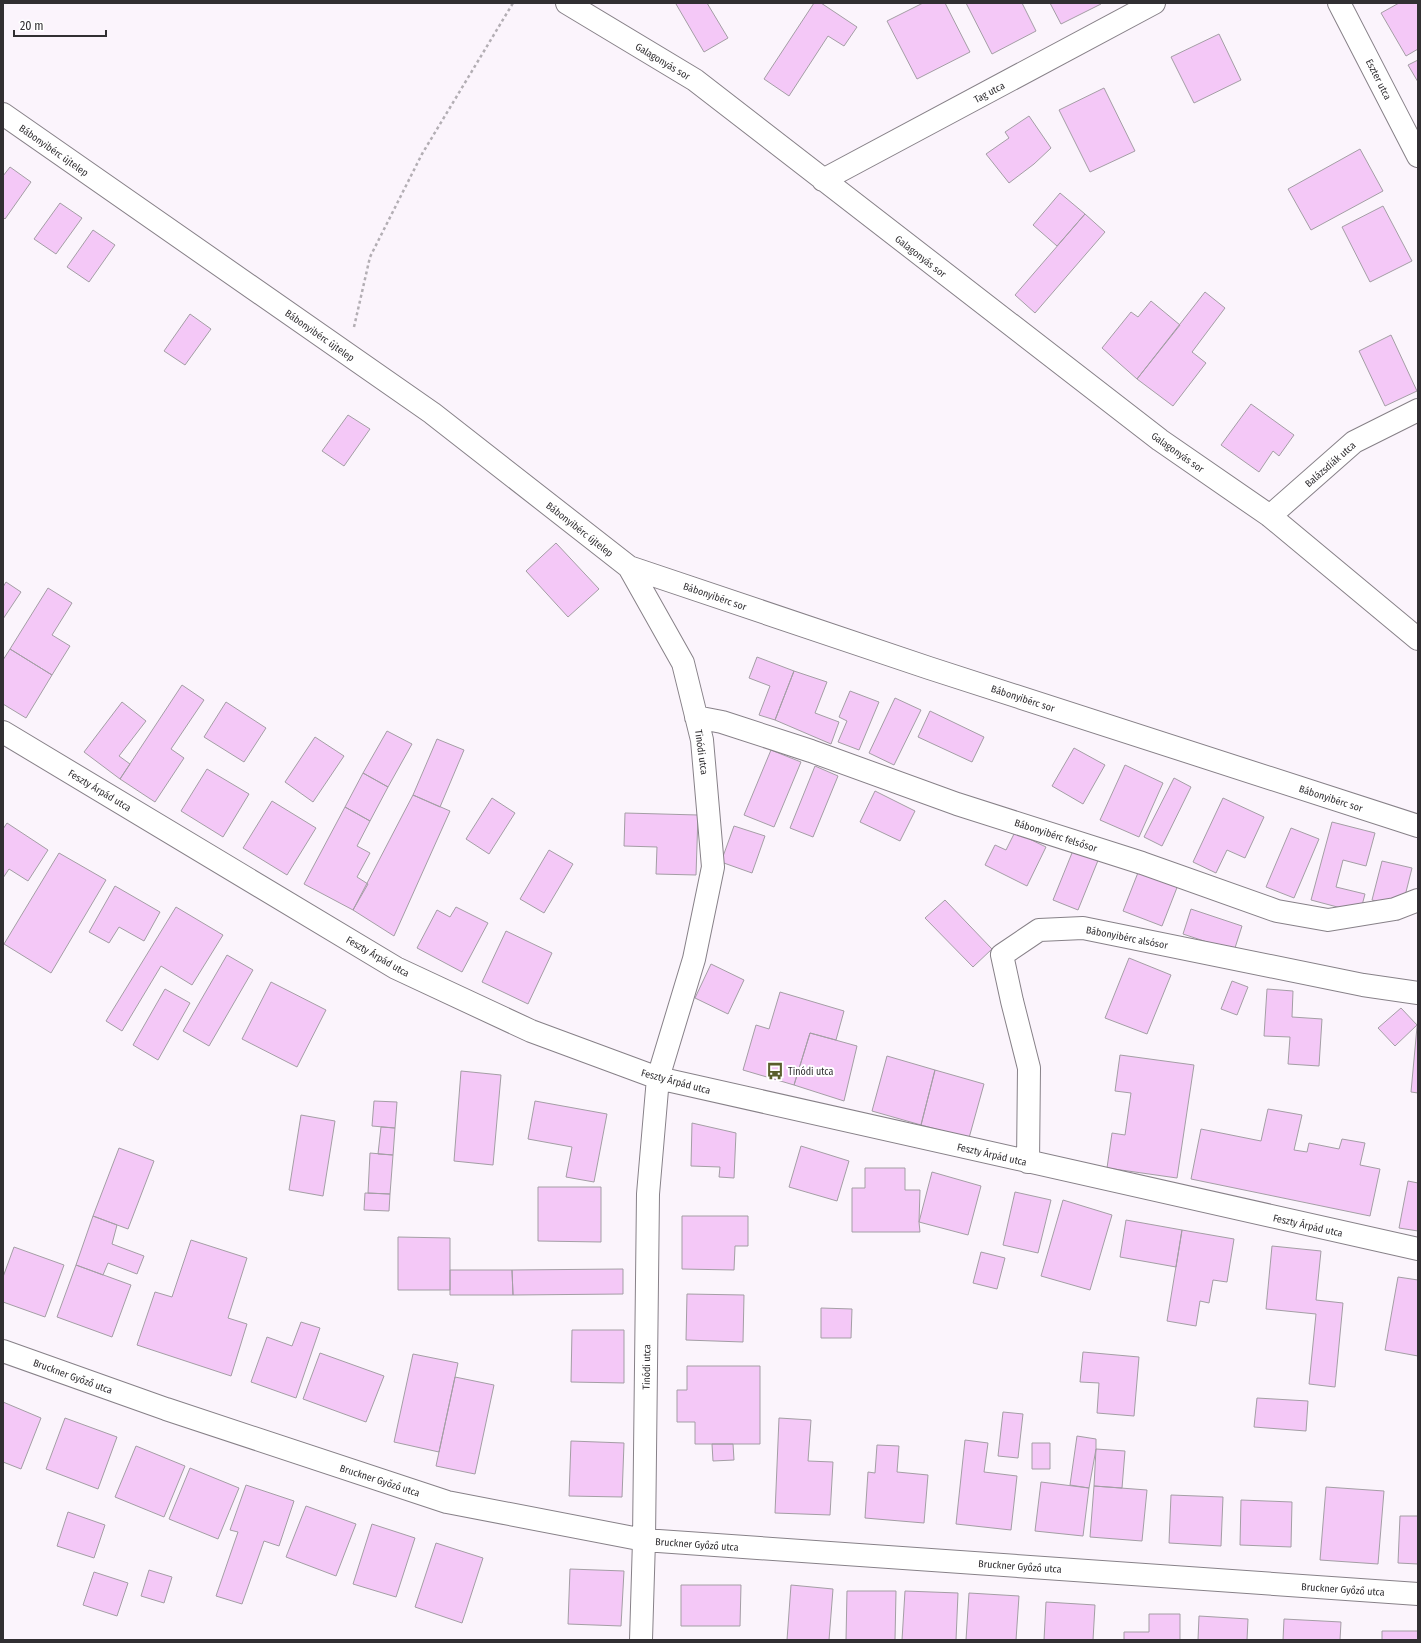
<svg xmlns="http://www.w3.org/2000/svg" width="1421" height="1643" font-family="'Fira Sans Condensed',sans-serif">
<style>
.building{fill:#f4c8f7;stroke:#a49ea5}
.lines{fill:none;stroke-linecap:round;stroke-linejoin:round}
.minor-casing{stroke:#878188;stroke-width:24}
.path{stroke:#b3aeb4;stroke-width:2.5;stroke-dasharray:3 3;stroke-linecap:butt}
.minor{stroke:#fff;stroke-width:22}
.labels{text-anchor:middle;stroke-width:4;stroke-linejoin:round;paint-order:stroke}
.street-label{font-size:10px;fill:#312f32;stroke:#fff}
.poi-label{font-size:10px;fill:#312f32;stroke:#fff;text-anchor:start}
</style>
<rect width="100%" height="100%" fill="#fbf4fc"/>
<path class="building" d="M679 3H707L728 38 704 52 676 4Z
M814 3H821L857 27 844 46 828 36 789 96 764 79Z
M923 3H945L970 52 917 79 887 21Z
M966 3H1022L1036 31 992 54Z
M1050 3H1100L1101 4 1061 24Z
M1399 3H1418V49L1406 56 1381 13Z
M1219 34 1241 80 1194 103 1171 57Z
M1418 60V82L1408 65Z
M1104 88 1135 151 1090 172 1059 110Z
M1029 116 1051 148 1034 164 1009 183 986 154 1009 138 1005 132Z
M1360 149 1383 191 1311 230 1288 189Z
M10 167 31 182 5 219 3 217V176Z
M1060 193 1085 214 1057 246 1033 225Z
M60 203 82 218 56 254 34 239Z
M1383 206 1412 261 1370 282 1342 227Z
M1085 214 1105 232 1035 313 1015 295Z
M93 230 115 245 89 282 67 267Z
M1205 292 1225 308 1192 352 1206 363 1173 406 1137 379Z
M1151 301 1180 325 1137 379 1102 348 1131 312 1138 317Z
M190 314 211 329 185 365 164 351Z
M1391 335 1417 391 1385 406 1359 351Z
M1251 404 1294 435 1279 456 1273 451 1259 472 1221 445Z
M348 415 370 429 344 466 322 451Z
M556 543 599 589 568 617 526 571Z
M6 582 21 592 3 619V587Z
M48 588 72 603 52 635 70 646 52 675 10 649Z
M10 649 52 675 26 718 3 704V660Z
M757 657 794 671 775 720 759 715 770 686 749 678Z
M794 671 827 682 815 713 839 722 831 744 775 720Z
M182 685 204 700 171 749 184 758 155 802 120 779Z
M850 691 879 702 859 750 838 742 847 721 839 717Z
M895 698 921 710 894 765 869 753Z
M122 702 146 721 119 756 130 764 120 779 84 752Z
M226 702 266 728 244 762 204 737Z
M930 711 984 737 972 762 918 737Z
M387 731 412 744 388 787 363 773Z
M315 737 344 756 313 802 285 782Z
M437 739 464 750 440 807 413 795Z
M1074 748 1105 765 1083 804 1052 786Z
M771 750 801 762 774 827 744 815Z
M1125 765 1163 783 1139 837 1100 820Z
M815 766 838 776 813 837 790 828Z
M207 769 249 794 223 837 181 811Z
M363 773 388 787 370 821 345 807Z
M1174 778 1191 787 1162 846 1144 837Z
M875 791 915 811 900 841 860 822Z
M413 795 450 811 394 936 353 910Z
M492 798 515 813 489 854 466 839Z
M1223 798 1264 817 1245 858 1227 850 1216 873 1193 862Z
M272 801 316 828 287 875 243 848Z
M345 807 370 821 357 846 370 853 357 877 368 884 353 910 304 884Z
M625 813 698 815 696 875 656 874 657 847 624 846Z
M1332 822 1375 833 1366 866 1343 860 1336 887 1365 894 1360 913 1311 900Z
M7 823 48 850 28 881 9 869 3 878V829Z
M734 826 765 836 752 873 721 862Z
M1291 828 1319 839 1294 898 1266 887Z
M1015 832 1046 847 1027 886 985 865 995 845 1006 850Z
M1074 848 1099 858 1078 910 1053 900Z
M549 850 573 864 544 913 520 899Z
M59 853 106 880 51 973 4 944Z
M1382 861 1412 868 1402 908 1372 900Z
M1139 870 1178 885 1162 926 1123 911Z
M115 886 160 912 144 941 119 927 109 943 89 932Z
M945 900 992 949 973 967 925 918Z
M176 907 223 935 192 985 161 966 122 1031 106 1021Z
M456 907 488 923 462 972 417 948 437 910 450 917Z
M1191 909 1242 926 1234 951 1183 934Z
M506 931 552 953 528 1004 482 982Z
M227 955 253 970 209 1046 183 1031Z
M1129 958 1171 975 1147 1034 1105 1018Z
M711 964 744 980 728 1014 695 998Z
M1232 981 1248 987 1237 1015 1221 1009Z
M271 982 326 1010 297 1067 242 1039Z
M165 989 190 1003 158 1060 133 1045Z
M1267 989 1293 991 1292 1017 1322 1019 1319 1066 1288 1064 1290 1037 1264 1036Z
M780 992 844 1011 836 1040 810 1033 794 1085 743 1070 756 1025 769 1029Z
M1401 1008 1417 1025 1395 1046 1378 1028Z
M1418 1016V1093L1411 1092Z
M810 1033 857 1046 844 1101 794 1085Z
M1120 1055 1194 1065 1177 1178 1107 1168 1112 1133 1125 1135 1131 1093 1115 1091Z
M887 1056 935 1070 921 1125 872 1111Z
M935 1070 984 1084 969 1138 921 1125Z
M461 1071 501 1075 493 1165 454 1161Z
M374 1101 397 1102 395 1128 372 1126Z
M535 1101 607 1114 594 1182 566 1177 572 1147 528 1139Z
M1268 1109 1302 1115 1294 1150 1307 1152 1309 1143 1339 1149 1342 1139 1365 1143 1360 1165 1380 1169 1370 1216 1191 1179 1201 1129 1261 1141Z
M301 1115 335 1121 323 1196 289 1190Z
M692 1123 736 1133 734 1178 719 1177 720 1167 691 1166Z
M381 1127 395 1128 393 1155 378 1154Z
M801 1146 849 1161 837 1201 789 1187Z
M119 1148 154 1161 128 1229 93 1216Z
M370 1153 393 1155 390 1194 368 1193Z
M865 1168H905V1190H920L919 1222 920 1232H852V1188H865Z
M932 1172 981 1186 968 1235 919 1222Z
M1408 1181 1418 1183V1231L1399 1228Z
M538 1187H601V1242L538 1241Z
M1015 1192 1051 1200 1038 1253 1003 1245Z
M365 1193 390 1194 389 1211 364 1210Z
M1063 1200 1112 1215 1090 1290 1041 1276Z
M93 1216 117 1225 112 1244 144 1256 137 1274 108 1263 103 1275 76 1265Z
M682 1216H748V1246H735L734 1270 682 1269Z
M1126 1220 1182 1230 1176 1267 1120 1257Z
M1182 1230 1234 1239 1227 1282 1213 1280 1209 1303 1200 1301 1196 1326 1167 1321Z
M398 1237 450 1238V1290H398Z
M191 1240 247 1258 228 1318 247 1324 231 1376 137 1345 155 1292 172 1297Z
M1272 1246 1321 1251 1316 1300 1343 1303 1335 1387 1309 1384 1316 1314 1266 1309Z
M14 1247 64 1265 45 1317 3 1302V1277Z
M981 1252 1005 1258 997 1289 973 1283Z
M76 1265 131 1285 112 1337 57 1317Z
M623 1269V1294L513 1295 512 1270Z
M450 1270H512L513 1295H450Z
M1398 1277 1418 1280V1356L1385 1350Z
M687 1294 744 1295 743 1342 686 1340Z
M821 1308 852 1309 851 1338H821Z
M301 1322 320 1328 296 1398 251 1382 267 1337 292 1346Z
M572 1330H624V1383L571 1382Z
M1083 1352 1139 1357 1134 1416 1097 1413 1099 1383 1080 1382Z
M320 1353 384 1376 366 1422 303 1399Z
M413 1354 458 1363 439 1452 394 1442Z
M687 1366H760V1444H695V1422H677V1390H687Z
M455 1377 494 1385 475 1474 436 1466Z
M1257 1398 1308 1401 1306 1431 1254 1427Z
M3 1402 41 1418 21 1469 3 1462Z
M1003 1412 1023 1414 1018 1458 998 1456Z
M65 1418 117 1437 98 1489 46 1469Z
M779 1418 811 1420 808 1461 833 1462 830 1515 775 1513Z
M1077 1436 1096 1439V1449L1089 1488 1070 1485Z
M965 1440 988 1443 984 1472 1017 1476 1011 1530 956 1524Z
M571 1441 624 1443 622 1497 569 1496Z
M1032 1443H1050V1469H1032Z
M712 1444H733L734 1460 713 1461Z
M877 1445 899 1446 897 1472 928 1475 924 1523 865 1518 868 1472 875 1473Z
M136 1446 185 1466 164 1517 115 1497Z
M1096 1449 1125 1451 1122 1488 1094 1486Z
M190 1468 239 1488 218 1539 169 1519Z
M1041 1482 1089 1488 1083 1536 1035 1531Z
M246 1485 294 1501 279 1546 264 1541 242 1604 216 1596 238 1532 230 1530Z
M1094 1486 1147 1490 1142 1541 1090 1537Z
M1326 1487 1384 1491 1378 1564 1320 1560Z
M1171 1495 1223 1497 1221 1546 1169 1543Z
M1241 1500 1292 1502 1291 1547 1240 1545Z
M306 1506 356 1524 336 1576 286 1557Z
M68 1512 105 1525 94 1558 57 1546Z
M1400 1516H1418V1564L1398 1563Z
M372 1524 415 1538 396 1597 353 1584Z
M436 1543 483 1558 462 1623 415 1607Z
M570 1569 624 1571 621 1626 568 1624Z
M149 1570 172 1577 164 1603 141 1596Z
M94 1572 128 1583 117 1616 83 1605Z
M681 1585H741L740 1626H681Z
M791 1585 833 1589 829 1640H787Z
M847 1591H896L895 1640H846Z
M905 1591 958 1593 956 1640H902Z
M969 1593 1019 1596 1016 1640H966Z
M1046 1602 1095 1605 1093 1640H1044Z
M1149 1614H1180V1640H1124V1632H1149Z
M1199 1616 1248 1619 1247 1640H1198Z
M1284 1619 1341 1622 1340 1640H1283Z
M1382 1631H1418V1640H1382Z"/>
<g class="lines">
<g class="minor-casing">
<path id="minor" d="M567 3 695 80 1160 440 1270 516 1418 639
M1339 3 1418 156
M3 114 432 413 629 567 929 668 1418 826
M823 180 1154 3
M1270 516 1354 442 1418 410
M629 567 683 663 702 740 713 867 694 959 658 1078 648 1194 644 1540 641 1640
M696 717 722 722 811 751 957 804 1142 863 1277 911 1328 920 1395 909 1418 900
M3 732 396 968 531 1031 658 1078 1418 1249
M1028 1162 1029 1068 1012 1001 1002 955 1039 930 1083 928 1363 985 1418 993
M3 1351 166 1409 447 1502 644 1540 1418 1594"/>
</g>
<path class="path" d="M354 327 370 257 422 154 513 3"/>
<use href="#minor" class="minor"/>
</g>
<defs>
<g id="bus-bare" transform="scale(1.38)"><path d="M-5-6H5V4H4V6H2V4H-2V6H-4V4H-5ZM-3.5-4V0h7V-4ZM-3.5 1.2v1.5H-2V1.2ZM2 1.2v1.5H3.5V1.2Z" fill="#595e2c" stroke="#fff" stroke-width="2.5" paint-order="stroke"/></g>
</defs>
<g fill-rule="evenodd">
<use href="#bus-bare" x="775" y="1071"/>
</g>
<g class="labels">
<g class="street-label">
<text transform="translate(663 61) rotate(31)" y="4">Galagonyás sor</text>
<text transform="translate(1379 79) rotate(63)" y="4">Eszter utca</text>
<text transform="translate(989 92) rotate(-28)" y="4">Tag utca</text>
<text transform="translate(54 150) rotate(35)" y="4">Bábonyibérc újtelep</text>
<text transform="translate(921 256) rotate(38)" y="4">Galagonyás sor</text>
<text transform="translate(320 335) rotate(35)" y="4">Bábonyibérc újtelep</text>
<text transform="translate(1178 452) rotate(35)" y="4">Galagonyás sor</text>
<text transform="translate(1330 464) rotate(-41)" y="4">Balázsdiák utca</text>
<text transform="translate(580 529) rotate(38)" y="4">Bábonyibérc újtelep</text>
<text transform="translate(715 596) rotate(19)" y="4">Bábonyibérc sor</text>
<text transform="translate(1023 698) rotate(18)" y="4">Bábonyibérc sor</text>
<text transform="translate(702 752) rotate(82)" y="4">Tinódi utca</text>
<text transform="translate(100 790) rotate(31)" y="4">Feszty Árpád utca</text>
<text transform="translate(1331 798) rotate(18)" y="4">Bábonyibérc sor</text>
<text transform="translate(1056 835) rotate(18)" y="4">Bábonyibérc felsősor</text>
<text transform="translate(1127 937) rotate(11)" y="4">Bábonyibérc alsósor</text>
<text transform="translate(378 956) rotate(30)" y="4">Feszty Árpád utca</text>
<text transform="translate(676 1081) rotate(15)" y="4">Feszty Árpád utca</text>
<text transform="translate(992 1154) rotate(13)" y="4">Feszty Árpád utca</text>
<text transform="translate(1308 1225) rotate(13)" y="4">Feszty Árpád utca</text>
<text transform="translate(646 1367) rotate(-89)" y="4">Tinódi utca</text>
<text transform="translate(73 1376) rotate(20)" y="4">Bruckner Győző utca</text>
<text transform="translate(380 1480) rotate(18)" y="4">Bruckner Győző utca</text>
<text transform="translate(697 1544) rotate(4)" y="4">Bruckner Győző utca</text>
<text transform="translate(1020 1566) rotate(4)" y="4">Bruckner Győző utca</text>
<text transform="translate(1343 1589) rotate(4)" y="4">Bruckner Győző utca</text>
</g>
<g class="poi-label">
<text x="788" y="1075">Tinódi utca</text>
</g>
</g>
<rect width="1421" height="1643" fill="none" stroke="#312f32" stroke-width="8"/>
<path d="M14 30v6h92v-6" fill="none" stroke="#312f32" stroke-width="2"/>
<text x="20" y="30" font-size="12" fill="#312f32" stroke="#ffffff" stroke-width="3" paint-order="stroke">20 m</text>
</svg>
